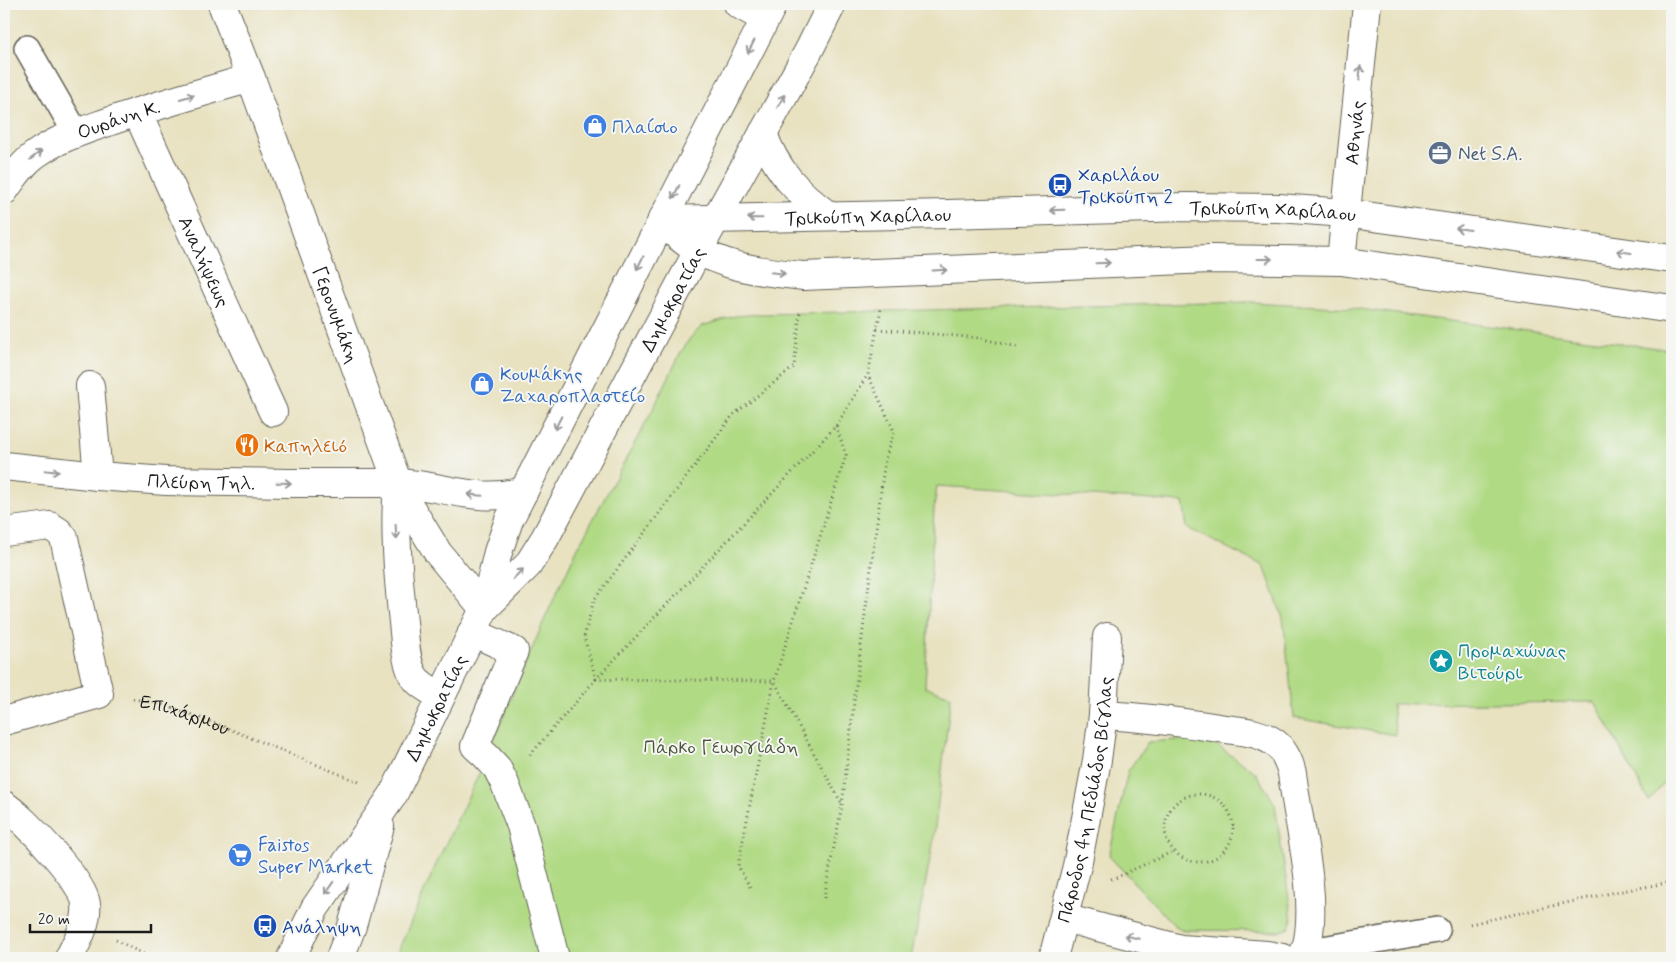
<svg xmlns="http://www.w3.org/2000/svg" width="1676" height="962" font-family="Mynerve,sans-serif">
<style>
.green{fill:#b1da85;stroke:#667b50}
.lines{fill:none;stroke-linecap:round;stroke-linejoin:round}
.service-casing{stroke:#636156;stroke-width:28}
.pedestrian-casing{stroke:#636156;stroke-width:30}
.minor-casing{stroke:#636156;stroke-width:30}
.tertiary-casing{stroke:#636156;stroke-width:30}
.secondary-casing{stroke:#636156;stroke-width:30}
.path{stroke:#636156;stroke-width:3;stroke-dasharray:1 4;stroke-linecap:butt}
.service{stroke:#fff;stroke-width:25}
.pedestrian{stroke:#fff;stroke-width:28}
.minor{stroke:#fff;stroke-width:28}
.tertiary{stroke:#fff;stroke-width:28}
.secondary{stroke:#fff;stroke-width:28}
.oneway{stroke:#999}
.labels{text-anchor:middle;stroke-width:4;stroke-linejoin:round;paint-order:stroke}
.street-label{font-size:19px;fill:#1c1c1c;stroke:#f6f6f2}
.shop-label{font-size:19px;fill:#366cbe;stroke:#f6f6f2;text-anchor:start}
.service-label{font-size:19px;fill:#4e5e75;stroke:#f6f6f2;text-anchor:start}
.transit-label{font-size:19px;fill:#164399;stroke:#f6f6f2;text-anchor:start}
.food-label{font-size:19px;fill:#c56008;stroke:#f6f6f2;text-anchor:start}
.culture-label{font-size:19px;fill:#0d838f;stroke:#f6f6f2;text-anchor:start}
.park-label{font-size:19px;fill:#49553c;stroke:#f6f6f2}
</style>
<rect width="100%" height="100%" fill="#f6f6f2"/>
<filter id="ink" filterUnits="userSpaceOnUse"><feTurbulence type="fractalNoise" baseFrequency=".02" numOctaves="2"/><feDisplacementMap in="SourceGraphic" scale="10" xChannelSelector="R" yChannelSelector="G"/><feConvolveMatrix kernelMatrix="1 2 1 2 8 2 1 2 1" color-interpolation-filters="sRGB"/></filter>
<filter id="wash" filterUnits="userSpaceOnUse"><feTurbulence type="fractalNoise" baseFrequency=".0096" numOctaves="4" result="noise"/><feDisplacementMap in="SourceGraphic" scale="20" xChannelSelector="R" yChannelSelector="G"/><feGaussianBlur stdDeviation="1.12" result="paint"/><feColorMatrix in="noise" values="0 0 0 0 0 0 0 0 0 0 0 0 0 0 0 0 0 1.4 0 .05"/><feComposite in="paint" operator="in"/></filter>
<g filter="url(#wash)">
<rect width="100%" height="100%" fill="#e8e2c1"/>
<path class="green" d="M1252 302 1352 308 1672 350V774L1649 801 1595 702 1392 704 1396 735 1294 718 1283 618 1264 566 1187 528 1183 502 937 486 934 509 925 687 951 696 933 844 911 958H395L438 860 477 778 546 616 577 549 653 409 680 354 690 338 702 326 735 316 762 314Z
M1188 739 1218 746 1256 773 1275 804 1292 920 1289 928 1280 931 1180 930 1175 926 1109 856 1128 771 1148 742Z"/>
</g>
<g filter="url(#ink)">
<g class="lines">
<g class="service-casing">
<path id="service" d="M27 48 76 133
M1304 952 1437 930"/>
</g>
<g class="pedestrian-casing">
<path id="pedestrian" d="M472 632 514 651 475 746 486 756 497 768 505 784 521 826 555 958
M4 805C23 817 84 882 86 904 88 923 77 942 69 958"/>
</g>
<g class="minor-casing">
<g id="minor">
<path d="M738 4 765 19"/>
<path id="s2" d="M137 112 273 412"/>
<path id="s3" d="M4 191C13 178 23 163 36 154 57 139 82 131 105 123 153 106 203 92 251 78"/>
<path id="s4" d="M1341 261 1367 4"/>
<path d="M90 386 98 476"/>
<path id="s5" d="M4 466 98 476 166 481 288 483H398"/>
<path d="M4 532 50 526 59 532 64 538 99 694 4 721"/>
<path d="M1103 715C1142 717 1180 722 1219 728 1238 731 1259 731 1275 743 1284 750 1289 761 1292 773 1298 823 1317 890 1308 940 1307 946 1304 952 1302 958"/>
<path d="M1064 918 1181 949 1267 955 1283 958"/>
<path id="s6" d="M1053 958 1077 866 1097 760 1103 715 1107 637"/>
</g>
</g>
<g class="tertiary-casing">
<g id="tertiary">
<path id="s7" d="M222 4 251 78 401 492 438 553 484 609"/>
</g>
</g>
<g class="secondary-casing">
<g id="secondary">
<path d="M763 133C775 170 799 194 829 216"/>
<path d="M662 220C700 265 748 270 803 276L1210 259 1341 261 1672 309"/>
<path id="s8" d="M662 220 948 214 1186 207 1279 208 1345 213 1672 259"/>
<path id="s9" d="M484 609 528 565 545 538 698 251 808 52 832 4"/>
<path d="M440 696C430 690 419 685 413 675 405 659 405 639 403 622 398 576 394 529 398 483 443 485 477 504 524 491"/>
<path id="s10" d="M291 958 315 908 393 795 484 609 498 552 509 520 773 4"/>
<path d="M340 958 352 926 380 826"/>
</g>
</g>
<g class="path">
<path d="M877 329 979 338 1017 347"/>
<path d="M836 426 846 455 774 681 842 804"/>
<path id="s1" d="M133 699 162 704 217 724 359 782"/>
<path d="M530 755 596 679 836 426 867 376"/>
<circle cx="1199" cy="828" r="34"/>
<path d="M1111 879 1115 878 1174 851"/>
<path d="M750 887 738 866 774 681 596 679 584 637 594 600 733 415 794 367 800 312"/>
<path d="M824 898 842 805 856 685 885 459 894 431 868 375 881 308"/>
<path d="M1470 924 1611 893 1672 882"/>
<path d="M116 940 151 958"/>
</g>
<use href="#service" class="service"/>
<use href="#pedestrian" class="pedestrian"/>
<use href="#minor" class="minor"/>
<use href="#tertiary" class="tertiary"/>
<use href="#secondary" class="secondary"/>
</g>
<defs><path id="oneway-shaft" d="M-6 0H5M1.5-3L5.5 0L1.5 3" fill="none" stroke-width="1.6" stroke-linecap="round" stroke-linejoin="round" transform="scale(1.25)"/></defs>
<g class="oneway">
<use href="#oneway-shaft" transform="translate(751 47) rotate(117)"/>
<use href="#oneway-shaft" transform="translate(1360 73) rotate(-84)"/>
<use href="#oneway-shaft" transform="translate(187 97) rotate(-16)"/>
<use href="#oneway-shaft" transform="translate(781 101) rotate(-61)"/>
<use href="#oneway-shaft" transform="translate(36 155) rotate(-38)"/>
<use href="#oneway-shaft" transform="translate(676 192) rotate(117)"/>
<use href="#oneway-shaft" transform="translate(1057 210) rotate(178)"/>
<use href="#oneway-shaft" transform="translate(755 218) rotate(-179)"/>
<use href="#oneway-shaft" transform="translate(1463 229) rotate(-172)"/>
<use href="#oneway-shaft" transform="translate(1624 252) rotate(-172)"/>
<use href="#oneway-shaft" transform="translate(1265 259)"/>
<use href="#oneway-shaft" transform="translate(640 263) rotate(117)"/>
<use href="#oneway-shaft" transform="translate(1103 263) rotate(-2)"/>
<use href="#oneway-shaft" transform="translate(940 270) rotate(-3)"/>
<use href="#oneway-shaft" transform="translate(778 273) rotate(6)"/>
<use href="#oneway-shaft" transform="translate(558 423) rotate(117)"/>
<use href="#oneway-shaft" transform="translate(52 471) rotate(6)"/>
<use href="#oneway-shaft" transform="translate(284 483) rotate(1)"/>
<use href="#oneway-shaft" transform="translate(475 495) rotate(-175)"/>
<use href="#oneway-shaft" transform="translate(396 532) rotate(87)"/>
<use href="#oneway-shaft" transform="translate(518 574) rotate(-45)"/>
<use href="#oneway-shaft" transform="translate(329 888) rotate(125)"/>
<use href="#oneway-shaft" transform="translate(1132 937) rotate(-165)"/>
</g>
</g>
<defs>
<g id="shop-disc" transform="scale(1.25)"><circle r="9.5" fill="#3f7fe0" stroke="#f6f6f2"/><path d="M-5-2.5h2.3a2.7 3.5 0 0 1 5.4 0H5L5.5 6h-11ZM-1.5-2.5h3a1.5 2.3 0 0 0-3 0Z" fill="#fff"/></g>
<g id="office-disc" transform="scale(1.25)"><circle r="9.5" fill="#5c6f8a" stroke="#f6f6f2"/><path d="M-6-3h4V-5.5h4V-3h4V5H-6ZM-1-4.5V-3h2v-1.5ZM-6 0V1H6V0Z" fill="#fff"/></g>
<g id="bus-disc" transform="scale(1.25)"><circle r="9.5" fill="#1a4fb4" stroke="#f6f6f2"/><path d="M-5-6H5V4H4V6H2V4H-2V6H-4V4H-5ZM-3.5-4V0h7V-4ZM-3.5 1.2v1.5H-2V1.2ZM2 1.2v1.5H3.5V1.2Z" fill="#fff"/></g>
<g id="restaurant-disc" transform="scale(1.25)"><circle r="9.5" fill="#e8710a" stroke="#f6f6f2"/><path d="M-5-6h1v4h1v-4h1v4h1v-4h1v5L-1.5 .5V6h-2V.5L-5-1ZM5-6V6H3V1.5H1.5Q1.5-4 5-6Z" fill="#fff"/></g>
<g id="sight-disc" transform="scale(1.25)"><circle r="9.5" fill="#0f9aa8" stroke="#f6f6f2"/><path d="M0-6L1.8-2.2L6-1.7L2.9 1.2L3.7 5.4L0 3.3L-3.7 5.4L-2.9 1.2L-6-1.7L-1.8-2.2Z" fill="#fff"/></g>
<g id="supermarket-disc" transform="scale(1.25)"><circle r="9.5" fill="#3f7fe0" stroke="#f6f6f2"/><path d="M-6-5.5h2.5l.6 2H6L4.5 2H-2.5L-4.4-4H-6ZM-1.5 3.2a1.3 1.3 0 1 0 .1 0ZM3 3.2a1.3 1.3 0 1 0 .1 0Z" fill="#fff"/></g>
</defs>
<g fill-rule="evenodd">
<use href="#shop-disc" x="595" y="126"/>
<use href="#office-disc" x="1440" y="153"/>
<use href="#bus-disc" x="1060" y="185"/>
<use href="#shop-disc" x="482" y="384"/>
<use href="#restaurant-disc" x="247" y="445"/>
<use href="#sight-disc" x="1441" y="661"/>
<use href="#supermarket-disc" x="240" y="855"/>
<use href="#bus-disc" x="265" y="926"/>
</g>
<g class="labels">
<g class="street-label">
<text dy="7" stroke="none"><textPath href="#s3" startOffset="139">Ουράνη Κ.</textPath></text>
<text dy="7" stroke="none"><textPath href="#s4" startOffset="129">Αθηνάς</textPath></text>
<text dy="7" stroke="none"><textPath href="#s8" startOffset="611">Τρικούπη Χαρίλαου</textPath></text>
<text dy="7" stroke="none"><textPath href="#s8" startOffset="206">Τρικούπη Χαρίλαου</textPath></text>
<text dy="7" stroke="none"><textPath href="#s2" startOffset="164">Αναλήψεως</textPath></text>
<text dy="7" stroke="none"><textPath href="#s9" startOffset="365">Δημοκρατίας</textPath></text>
<text dy="7" stroke="none"><textPath href="#s7" startOffset="331">Γερονυμάκη</textPath></text>
<text dy="7" stroke="none"><textPath href="#s5" startOffset="198">Πλεύρη Τηλ.</textPath></text>
<text dy="7" stroke="none"><textPath href="#s10" startOffset="290">Δημοκρατίας</textPath></text>
<text dy="7" stroke="none"><textPath href="#s1" startOffset="54">Επιχάρμου</textPath></text>
<text dy="7" stroke="none"><textPath href="#s6" startOffset="162">Πάροδος 4η Πεδιάδος Βίγλας</textPath></text>
</g>
<g class="shop-label">
<text x="612" y="133">Πλαίσιο</text>
<text x="500" y="380">Κουμάκης<tspan x="500" dy="22">Ζαχαροπλαστείο</tspan></text>
<text x="258" y="851">Faistos<tspan x="258" dy="22">Super Market</tspan></text>
</g>
<g class="service-label">
<text x="1458" y="160">Net S.A.</text>
</g>
<g class="transit-label">
<text x="1078" y="181">Χαριλάου<tspan x="1078" dy="22">Τρικούπη 2</tspan></text>
<text x="282" y="933">Ανάληψη</text>
</g>
<g class="food-label">
<text x="264" y="452">Καπηλειό</text>
</g>
<g class="culture-label">
<text x="1458" y="657">Προμαχώνας<tspan x="1458" dy="22">Βιτούρι</tspan></text>
</g>
<g class="park-label">
<text x="721" y="753">Πάρκο Γεωργιάδη</text>
</g>
</g>
<rect width="1676" height="962" fill="none" stroke="#f6f6f2" stroke-width="20"/>
<path d="M30 924v8h121v-8" fill="none" stroke="#1c1c1c" stroke-width="2.5"/>
<text x="38" y="924" font-size="15" fill="#1c1c1c" stroke="#f6f6f2" stroke-width="4" paint-order="stroke">20 m</text>
</svg>
